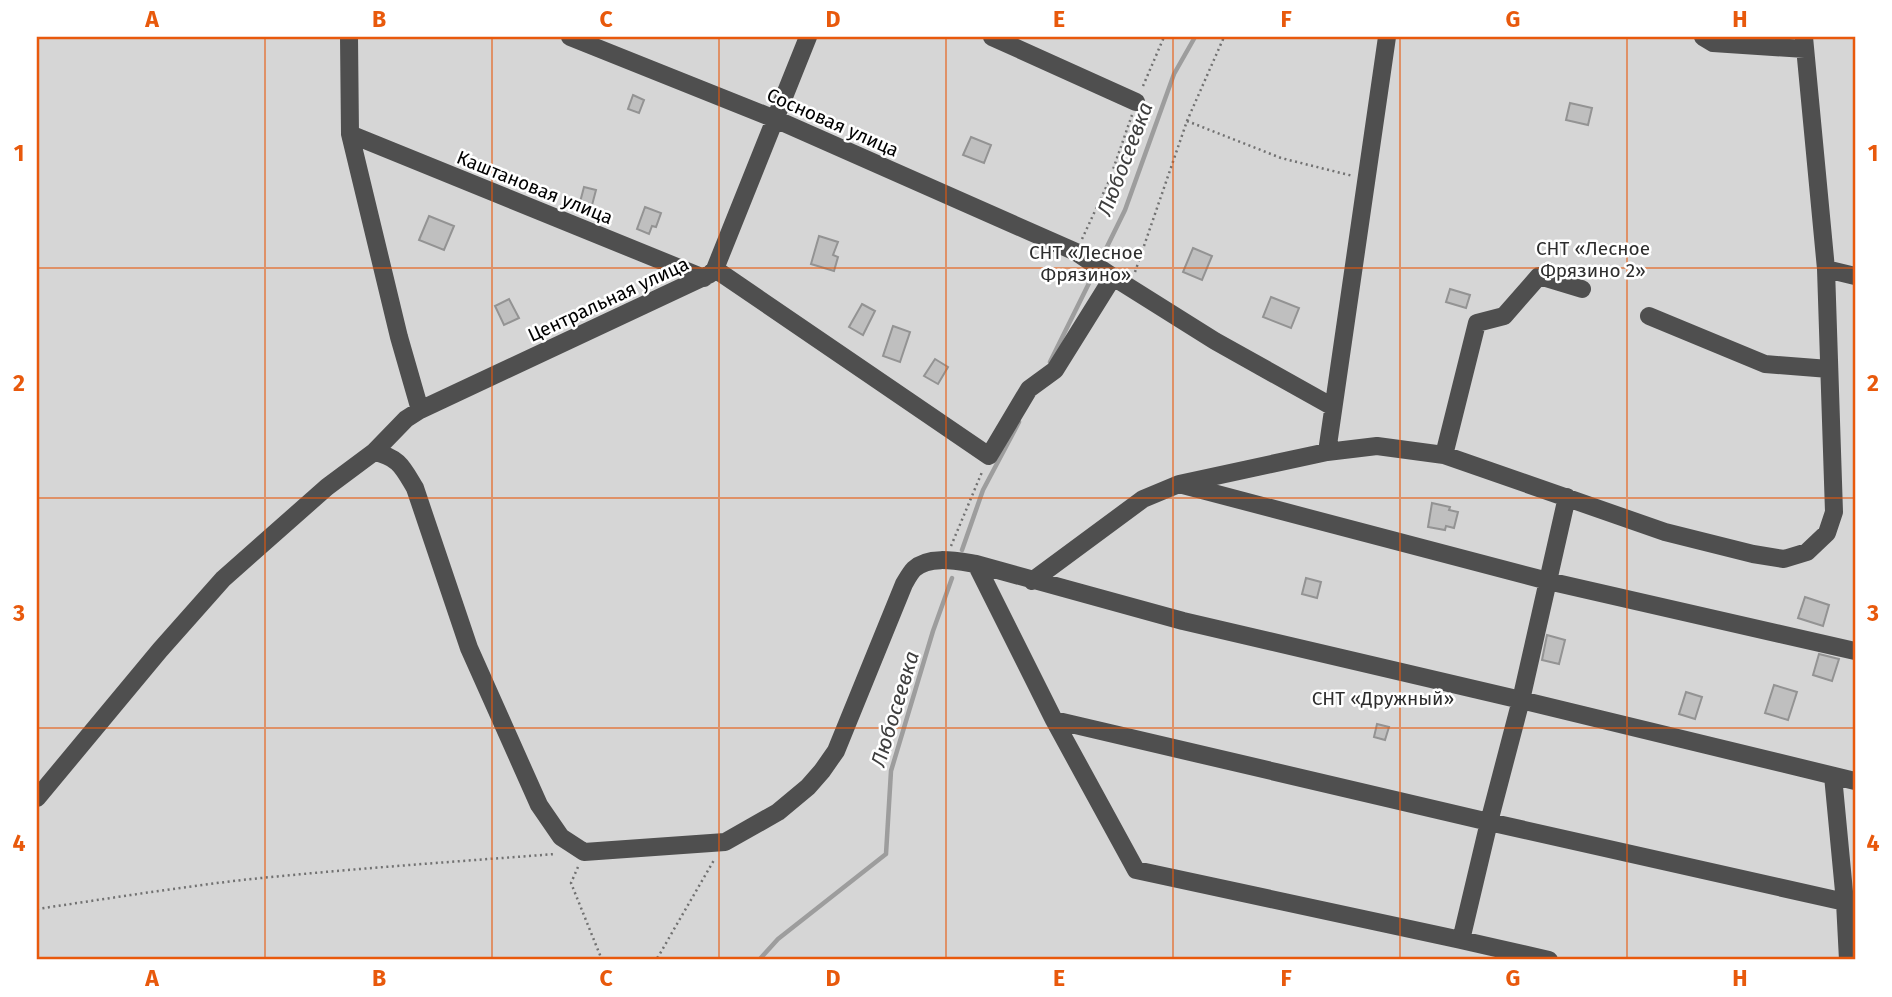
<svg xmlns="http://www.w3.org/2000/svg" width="1892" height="997" font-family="'Fira Sans',sans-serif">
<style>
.green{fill:#d6d6d6}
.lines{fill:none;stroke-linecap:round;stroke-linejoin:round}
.stream{stroke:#9d9d9d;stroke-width:4.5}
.building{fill:#bfbfbf;stroke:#939393;stroke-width:2}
.path{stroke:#717171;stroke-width:2.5;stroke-dasharray:2 3.5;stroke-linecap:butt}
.minor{stroke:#4f4f4f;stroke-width:18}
.grid{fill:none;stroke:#e8590c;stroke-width:2;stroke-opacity:0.55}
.labels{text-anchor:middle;stroke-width:5;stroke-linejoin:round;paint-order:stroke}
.street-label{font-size:19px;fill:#000;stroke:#fff}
.park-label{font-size:19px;fill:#2d2d2d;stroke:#fff}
.water-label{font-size:21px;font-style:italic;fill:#3e3e3e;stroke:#fff}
.neatline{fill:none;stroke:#e8590c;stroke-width:2.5}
.grid-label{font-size:23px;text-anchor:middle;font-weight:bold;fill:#e8590c}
</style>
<rect width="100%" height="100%" fill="#fff"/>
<path class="green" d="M37 37H1855V960H37Z"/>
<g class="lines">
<path class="stream" d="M1100 261 1125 210 1174 74 1195 37
M1050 362 1096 269
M962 550 983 490 1019 422
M759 960 778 939 886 854 891 771 933 631 952 578"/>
</g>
<path class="building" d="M633 95 644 100 639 113 628 109Z
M1570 103 1592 108 1588 125 1566 120Z
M971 137 991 145 984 163 963 155Z
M584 187 596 190 591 209 579 206Z
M645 207 661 213 656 227 652 226 649 234 637 229Z
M429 216 454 226 444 250 419 240Z
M819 236 838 242 833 255 838 257 834 271 811 264Z
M1193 248 1212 256 1202 280 1183 272Z
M1450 289 1470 295 1466 308 1446 302Z
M1271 297 1299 308 1291 328 1263 317Z
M509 299 519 318 504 325 495 306Z
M862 304 875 311 863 335 849 327Z
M893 326 910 332 900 362 883 356Z
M935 359 948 367 938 384 924 376Z
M1432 503 1450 507 1449 510 1458 512 1454 528 1446 526 1445 530 1428 527Z
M1306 578 1321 582 1317 598 1302 594Z
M1805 597 1829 605 1823 626 1798 618Z
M1547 635 1565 640 1559 664 1542 660Z
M1819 654 1839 659 1832 681 1813 675Z
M1774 685 1797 692 1788 720 1765 713Z
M1686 692 1702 697 1695 719 1679 714Z
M1377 724 1389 727 1385 740 1374 737Z"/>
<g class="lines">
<path class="path" d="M1143 86 1164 37
M1187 121 1281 158 1353 176
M1082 239 1109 181 1132 115
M1135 272 1187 121 1224 37
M951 546 982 472
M578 867 571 883 602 960
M37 909C105 899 174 888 242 880 346 869 451 862 555 854
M652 960 658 957 714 860"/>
<path class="minor" d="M349 37 350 134 399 337 420 410
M570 37 775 119 1076 252 1113 277
M992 37 1136 102
M1703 37 1713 43 1805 49
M350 134 704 278
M715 269 989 456 1029 389 1055 370 1113 277 1215 341 1333 407
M1826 269 1855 276
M1649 316 1765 364 1829 369
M374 452C399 457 403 468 415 488L469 648 539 805 561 837 584 852 725 842 778 812 808 787 822 771 836 751 904 584C907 579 910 573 914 569 929 555 957 561 976 564L1183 621 1521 700 1855 781
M1327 452 1387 37
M1444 455 1477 323 1504 316 1539 276 1582 289
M1179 484 1327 452 1377 446 1444 455 1665 532 1753 554 1784 559 1807 552 1827 533 1834 512 1826 269 1804 37
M1567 497 1521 700 1489 822 1461 940 1136 870 1054 720 1489 822 1845 902 1833 776
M976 564 1054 720
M1032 581 1143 499 1179 484 1548 581 1855 651
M37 798 160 650 223 579 327 487 374 452 406 419 420 410 710 274 715 269 808 37
M1845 902 1848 960
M1461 940 1549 960"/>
</g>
<path class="grid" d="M265 37V960M492 37V960M719 37V960M946 37V960M1173 37V960M1400 37V960M1627 37V960M37 268H1855M37 498H1855M37 728H1855"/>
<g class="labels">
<g class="street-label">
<text transform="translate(833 122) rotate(24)" y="7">Сосновая улица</text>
<text transform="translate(535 187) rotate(22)" y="7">Каштановая улица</text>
<text transform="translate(608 299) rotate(-25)" y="7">Центральная улица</text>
</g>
<g class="park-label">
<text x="1593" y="255">СНТ «Лесное<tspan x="1593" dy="22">Фрязино 2»</tspan></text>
<text x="1086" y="259">СНТ «Лесное<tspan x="1086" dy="22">Фрязино»</tspan></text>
<text x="1383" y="705">СНТ «Дружный»</text>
</g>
<g class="water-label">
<text transform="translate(1125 159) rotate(-69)" y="7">Любосеевка</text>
<text transform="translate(895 709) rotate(-73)" y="7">Любосеевка</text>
</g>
</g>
<rect width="1892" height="997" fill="none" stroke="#ffffff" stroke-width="77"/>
<rect x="38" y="38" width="1816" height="920" class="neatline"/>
<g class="grid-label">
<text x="152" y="27">A</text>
<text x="379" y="27">B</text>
<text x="606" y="27">C</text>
<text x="833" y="27">D</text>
<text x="1059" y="27">E</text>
<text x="1286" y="27">F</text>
<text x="1513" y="27">G</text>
<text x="1740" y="27">H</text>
<text x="19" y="161">1</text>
<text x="1873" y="161">1</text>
<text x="19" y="391">2</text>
<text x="1873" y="391">2</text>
<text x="19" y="621">3</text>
<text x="1873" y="621">3</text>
<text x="19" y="851">4</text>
<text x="1873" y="851">4</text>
<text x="152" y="986">A</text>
<text x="379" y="986">B</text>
<text x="606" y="986">C</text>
<text x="833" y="986">D</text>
<text x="1059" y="986">E</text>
<text x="1286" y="986">F</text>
<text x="1513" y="986">G</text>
<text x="1740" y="986">H</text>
</g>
</svg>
